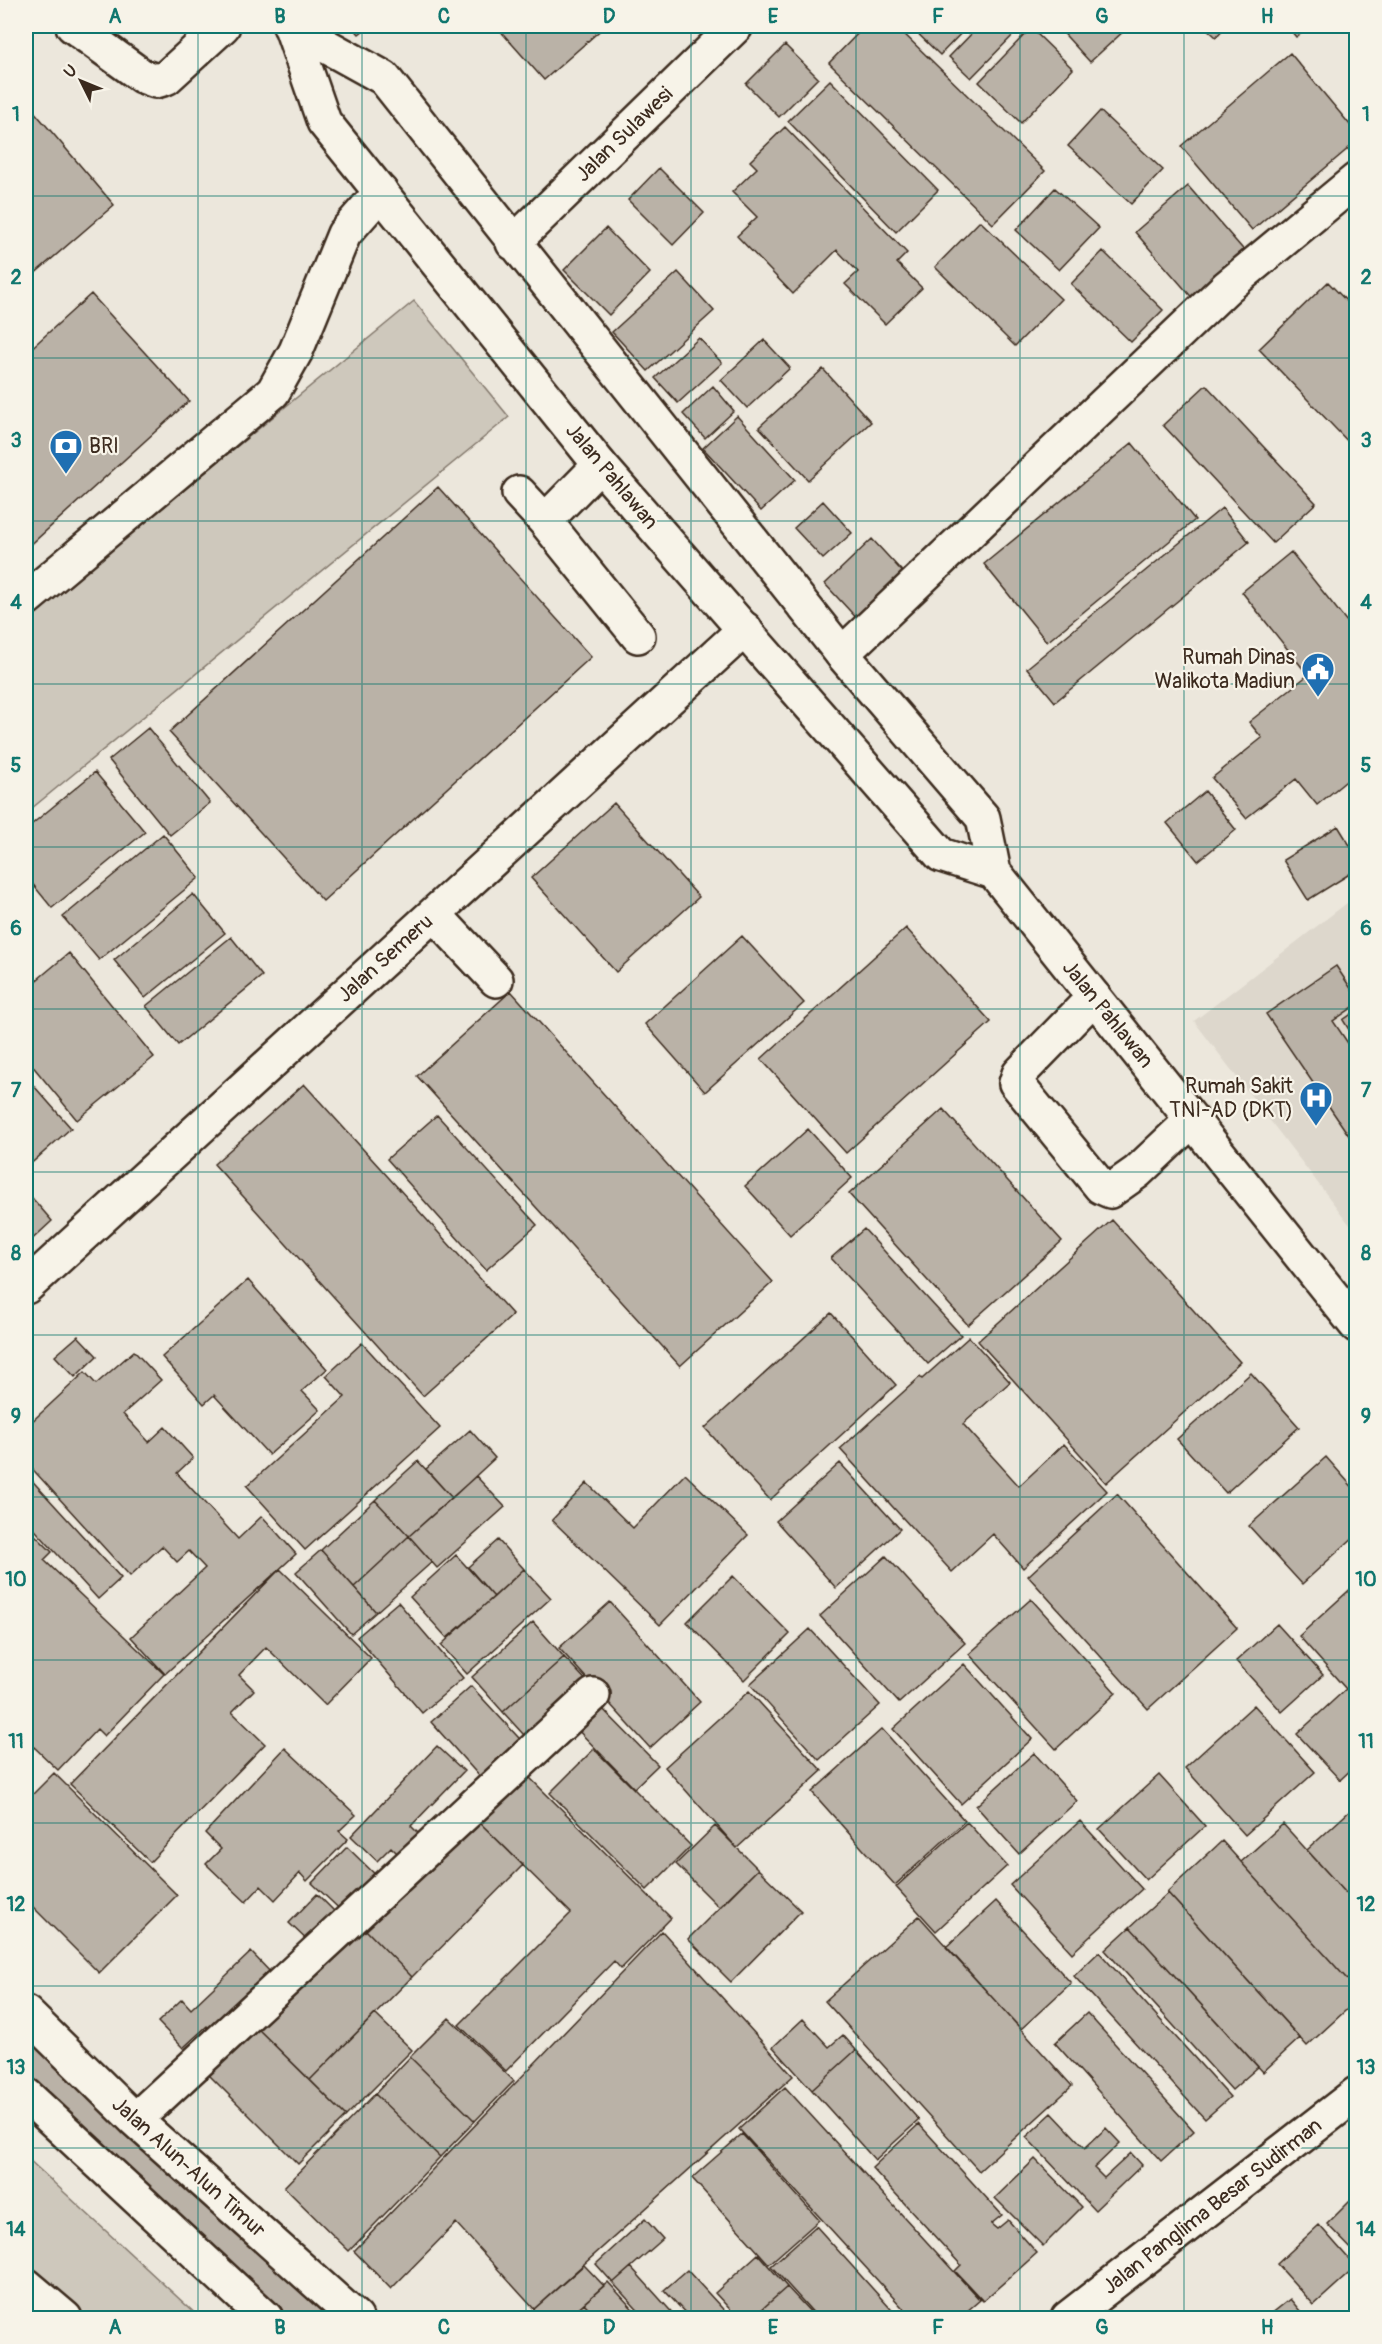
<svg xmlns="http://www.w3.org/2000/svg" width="1382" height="2344" font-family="Pangolin,sans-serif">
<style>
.built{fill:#ddd7cc}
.green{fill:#cec8bc;stroke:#84796d;stroke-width:1.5}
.building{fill:#bab2a7;stroke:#3b2a1e;stroke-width:1.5}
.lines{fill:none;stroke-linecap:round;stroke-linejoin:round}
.minor-casing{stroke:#3b2a1e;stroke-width:38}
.major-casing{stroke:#3b2a1e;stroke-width:38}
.minor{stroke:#f7f3e8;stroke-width:33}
.major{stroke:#f7f3e8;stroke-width:33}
.grid{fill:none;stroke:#0f766e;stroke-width:1.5;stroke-opacity:0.55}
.labels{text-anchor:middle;stroke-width:4.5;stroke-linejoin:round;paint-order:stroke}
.street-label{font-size:21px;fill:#3b2a1e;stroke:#f7f3e8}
.poi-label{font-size:21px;fill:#3b2a1e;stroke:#f7f3e8;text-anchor:end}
.neatline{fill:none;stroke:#0f766e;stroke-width:2}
.grid-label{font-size:20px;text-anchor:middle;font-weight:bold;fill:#0f766e}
</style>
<rect width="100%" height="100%" fill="#ece7dc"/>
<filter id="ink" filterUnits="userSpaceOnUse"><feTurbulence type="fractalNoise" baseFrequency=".0167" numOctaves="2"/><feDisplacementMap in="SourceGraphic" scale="12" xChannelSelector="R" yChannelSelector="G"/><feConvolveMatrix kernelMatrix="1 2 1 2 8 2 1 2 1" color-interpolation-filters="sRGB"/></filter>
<g filter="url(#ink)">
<path class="built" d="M1356 896V1233L1194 1021Z"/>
<path class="green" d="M414 301 509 417 26 813V620Z
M26 2157 200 2318H26Z"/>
<path class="building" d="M352 26H369L359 34Z
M496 26H605L544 80Z
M865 26H896L1045 171 993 224 829 63Z
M910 26H968L940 55Z
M979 26H1022L971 78 949 57Z
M1057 26H1122L1126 29 1090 62Z
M1204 26H1226L1216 37Z
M1287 26H1312L1296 37Z
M1031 28 1073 69 1021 123 979 82Z
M785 45 818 78 779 117 746 84Z
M1290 53 1356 132V142L1252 230 1181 146Z
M830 80 938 190 896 232 788 121Z
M26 102 114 205 26 281Z
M1100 111 1163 170 1131 204 1068 146Z
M785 127 907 253 897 263 922 288 885 324 845 284 858 272 837 250 793 294 737 236 757 217 732 192 757 168 750 161Z
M659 168 704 213 673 245 628 200Z
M1188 186 1248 255 1195 301 1135 232Z
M1055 188 1099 228 1059 270 1016 230Z
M980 221 1061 299 1015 346 935 267Z
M606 228 650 273 609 315 564 270Z
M1103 251 1163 310 1131 342 1071 284Z
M678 272 714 311 648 371 612 332Z
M1328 282 1356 311V450L1259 349Z
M91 294 189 401 26 549V353Z
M699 338 722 363 678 403 655 378Z
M764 340 790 368 747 408 721 380Z
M823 369 871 422 808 480 759 427Z
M1206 385 1316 503 1273 543 1163 425Z
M713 386 734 411 705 438 683 414Z
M737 416 795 480 761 511 703 448Z
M1132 443 1195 520 1047 642 984 564Z
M438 487 591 657 323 901 169 732Z
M823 501 852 533 823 559 794 528Z
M1222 508 1249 542 1055 702 1027 668Z
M872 539 910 580 862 624 825 584Z
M1291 552 1356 633V773L1317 805 1296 779 1246 818 1212 778 1262 738 1249 722 1308 675 1242 592Z
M148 728 210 803 170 835 109 760Z
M95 772 145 832 52 908 26 876V829Z
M1205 791 1236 830 1198 861 1167 823Z
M614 803 699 897 616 972 531 878Z
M1338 826 1356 855V870L1308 900 1283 860Z
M163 834 199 878 99 960 63 917Z
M193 894 225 933 145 998 114 960Z
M906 928 991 1022 846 1153 761 1059Z
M742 936 804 1003 705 1092 645 1024Z
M231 937 262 976 178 1045 146 1006Z
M69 953 154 1057 77 1120 26 1058V989Z
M1336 966 1356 996V1005L1333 1021 1356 1055V1146L1266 1014Z
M511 991 773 1282 680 1366 417 1076Z
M1356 1011V1041L1343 1020Z
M26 1077 71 1128 26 1168Z
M304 1084 513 1315 423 1396 214 1164Z
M943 1109 1062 1241 968 1325 849 1194Z
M437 1115 537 1225 486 1270 387 1159Z
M808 1129 852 1178 790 1235 745 1186Z
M26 1191 52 1221 26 1245Z
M1112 1220 1240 1362 1106 1483 978 1341Z
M864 1229 961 1335 928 1364 831 1258Z
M248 1280 327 1369 302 1391 320 1410 269 1455 214 1395 204 1404 162 1357Z
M831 1313 896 1385 770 1500 705 1428Z
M78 1336 97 1356 75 1377 55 1356Z
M969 1337 1010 1382 963 1424 1019 1486 1064 1444 1107 1491 1023 1568 993 1534 952 1572 840 1449 920 1377 922 1379Z
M362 1343 440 1428 305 1550 247 1486 345 1397 326 1376Z
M134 1351 161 1380 123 1414 149 1442 165 1427 193 1458 177 1473 238 1539 262 1516 296 1554 165 1674 131 1637 205 1568 189 1551 177 1562 162 1546 130 1576 26 1462V1427L85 1372 96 1384Z
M1251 1373 1299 1427 1226 1493 1177 1439Z
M470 1430 495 1458 452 1498 426 1469Z
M1326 1457 1356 1491V1535L1302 1584 1249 1526Z
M418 1461 452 1498 409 1536 375 1500Z
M840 1463 900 1529 836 1588 776 1521Z
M26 1474 121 1578 98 1599 26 1520Z
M685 1474 748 1535 660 1625 552 1520 587 1483 633 1528Z
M476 1476 505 1507 437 1568 409 1536Z
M1117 1494 1237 1628 1148 1709 1028 1576Z
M375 1500 409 1536 354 1587 321 1550Z
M26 1526 52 1552 44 1560 164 1674 104 1736 97 1729 58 1770 34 1747 26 1755Z
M409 1536 432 1562 376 1612 354 1587Z
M498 1540 524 1569 494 1597 468 1567Z
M321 1550 376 1612 351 1634 296 1572Z
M456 1555 494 1597 447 1638 410 1597Z
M886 1556 965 1643 899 1703 820 1616Z
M280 1569 371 1658 325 1705 266 1647 239 1675 254 1690 232 1712 265 1744 150 1862 70 1784Z
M524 1569 551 1598 467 1674 441 1645Z
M733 1576 790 1634 744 1680 687 1622Z
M1356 1584V1765L1340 1780 1297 1734 1346 1689 1299 1636Z
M1031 1599 1116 1693 1056 1749 969 1654Z
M398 1602 463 1678 422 1713 357 1637Z
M610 1602 700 1702 650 1748 559 1648Z
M533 1622 564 1657 503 1712 472 1677Z
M1277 1624 1323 1675 1282 1712 1236 1661Z
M810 1629 880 1705 819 1760 750 1684Z
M564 1657 595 1690 534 1746 503 1712Z
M964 1664 1032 1739 961 1804 893 1729Z
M471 1686 530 1750 489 1787 431 1722Z
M749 1691 822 1771 737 1848 665 1767Z
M595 1701 658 1765 634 1788 571 1723Z
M1254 1705 1315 1772 1245 1835 1185 1768Z
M882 1729 965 1821 895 1885 812 1792Z
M437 1746 464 1771 411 1826 427 1842 407 1863 391 1847 377 1861 351 1836Z
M285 1748 356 1815 339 1831 348 1839 307 1881 300 1873 275 1900 261 1886 246 1902 206 1864 221 1849 205 1833Z
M594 1749 691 1846 647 1890 550 1793Z
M1034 1753 1077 1801 1019 1854 976 1806Z
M521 1769 671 1918 621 1969 614 1961 506 2071 459 2025 571 1913 474 1817Z
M54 1773 177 1895 99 1973 26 1900V1801Z
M1159 1775 1205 1826 1146 1880 1099 1829Z
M1353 1808 1356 1812V1904L1307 1850Z
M474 1817 523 1865 412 1977 364 1928Z
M1080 1821 1142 1889 1072 1953 1010 1885Z
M967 1822 1007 1866 936 1931 896 1887Z
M1283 1824 1356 1904V1989L1241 1862Z
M715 1826 758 1869 719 1907 676 1864Z
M1222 1841 1356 1989V2001L1307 2046 1167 1892Z
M347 1847 384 1883 350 1919 312 1883Z
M758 1869 801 1911 731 1982 688 1939Z
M1168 1893 1300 2038 1263 2072 1130 1927Z
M317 1894 342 1919 314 1947 289 1923Z
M996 1901 1071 1983 1021 2029 946 1947Z
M919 1916 1072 2086 979 2171 825 2001Z
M1130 1927 1258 2067 1232 2090 1105 1950Z
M364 1928 412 1977 310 2080 252 2023Z
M662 1931 793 2076 534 2309 456 2223 391 2289 354 2251Z
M251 1952 273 1975 213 2033 207 2026 183 2048 158 2022 182 1999 191 2009Z
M1099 1952 1230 2097 1205 2119 1074 1976Z
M1087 2013 1194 2131 1161 2161 1055 2043Z
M375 2014 412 2050 346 2116 310 2080Z
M449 2018 514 2081 475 2121 410 2057Z
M803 2019 829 2047 843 2035 856 2050 812 2090 773 2047Z
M252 2023 346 2116 298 2164 205 2071Z
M26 2024 343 2318H289L26 2074Z
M856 2050 919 2120 875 2160 812 2090Z
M410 2057 475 2121 440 2157 375 2094Z
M785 2087 980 2300 959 2318H912L739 2129Z
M375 2094 440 2157 349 2251 284 2187Z
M1052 2113 1085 2148 1106 2128 1120 2143 1094 2168 1104 2178 1131 2153 1142 2165 1095 2210 1026 2137Z
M919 2124 1002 2215 991 2224 997 2229 1008 2220 1037 2253 983 2301 955 2271 961 2265 872 2168Z
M742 2134 819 2220 769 2264 692 2178Z
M1035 2159 1082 2207 1043 2246 995 2198Z
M1356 2195V2254L1327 2224Z
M645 2219 663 2239 613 2283 596 2264Z
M1319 2225 1356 2267 1314 2305 1277 2264Z
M816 2226 899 2318H818L771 2266Z
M758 2254 787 2287 752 2318H738L715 2293Z
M584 2265 604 2286 567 2318H524Z
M631 2267 677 2318H645L613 2283Z
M687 2270 731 2318H690L664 2290Z
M608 2282 641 2318H598L584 2303Z
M787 2287 816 2318H752Z
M1290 2299 1306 2318H1266Z
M584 2303 598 2318H567Z"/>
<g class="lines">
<g class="minor-casing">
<path id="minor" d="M73 26 142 76 156 81 166 78 223 26
M519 493 545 521 638 636
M545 521 600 465
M26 599 273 392 296 351 344 234 381 192
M842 654 1227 287 1356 180
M434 914 496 980
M1094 997 1019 1074 1016 1083 1101 1187 1110 1191 1137 1172 1192 1120
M26 1287 745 629
M26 2013 135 2120 356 2318
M26 2095 266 2318
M135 2120 593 1695
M26 2285 65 2318"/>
</g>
<g class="major-casing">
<path id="major" d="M290 26 384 78 842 654 983 818 994 872 1356 1325
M291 27 324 122 600 465 941 855 994 872
M513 243 736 26
M1068 2318 1356 2094"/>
</g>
<use href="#minor" class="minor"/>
<use href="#major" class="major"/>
</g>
</g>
<path class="grid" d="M198 26V2318M362 26V2318M526 26V2318M691 26V2318M856 26V2318M1020 26V2318M1184 26V2318M26 196H1356M26 358H1356M26 521H1356M26 684H1356M26 847H1356M26 1009H1356M26 1172H1356M26 1335H1356M26 1497H1356M26 1660H1356M26 1823H1356M26 1986H1356M26 2148H1356"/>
<defs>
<g id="bank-pin" transform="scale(1.725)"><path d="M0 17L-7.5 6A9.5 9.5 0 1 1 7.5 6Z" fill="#1f6fb2" stroke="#f7f3e8"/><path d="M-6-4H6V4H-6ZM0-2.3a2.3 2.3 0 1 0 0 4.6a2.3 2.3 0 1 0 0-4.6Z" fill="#fff"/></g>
<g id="civic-pin" transform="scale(1.725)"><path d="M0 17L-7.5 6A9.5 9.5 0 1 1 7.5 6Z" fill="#1f6fb2" stroke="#f7f3e8"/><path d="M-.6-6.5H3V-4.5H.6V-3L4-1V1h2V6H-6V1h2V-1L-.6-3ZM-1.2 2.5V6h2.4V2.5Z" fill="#fff"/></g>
<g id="hospital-pin" transform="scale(1.725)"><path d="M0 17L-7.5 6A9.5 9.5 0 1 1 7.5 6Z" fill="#1f6fb2" stroke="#f7f3e8"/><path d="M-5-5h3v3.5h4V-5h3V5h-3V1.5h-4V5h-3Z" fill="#fff"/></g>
</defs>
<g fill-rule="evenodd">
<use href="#bank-pin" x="66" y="446"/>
<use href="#civic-pin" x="1318" y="669"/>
<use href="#hospital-pin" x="1316" y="1098"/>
</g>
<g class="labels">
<g class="street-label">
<text transform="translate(624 134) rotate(-44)" y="7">Jalan Sulawesi</text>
<text transform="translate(612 476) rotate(50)" y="7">Jalan Pahlawan</text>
<text transform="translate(385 958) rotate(-42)" y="7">Jalan Semeru</text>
<text transform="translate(1108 1014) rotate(51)" y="7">Jalan Pahlawan</text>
<text transform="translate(189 2167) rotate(42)" y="7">Jalan Alun-Alun Timur</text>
<text transform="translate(1212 2206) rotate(-38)" y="7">Jalan Panglima Besar Sudirman</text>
</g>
<g class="poi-label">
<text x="89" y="453" text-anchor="start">BRI</text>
<text x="1295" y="664">Rumah Dinas<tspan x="1295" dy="24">Walikota Madiun</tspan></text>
<text x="1293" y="1093">Rumah Sakit<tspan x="1293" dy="24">TNI-AD (DKT)</tspan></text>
</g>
</g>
<rect width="1382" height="2344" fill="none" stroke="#f7f3e8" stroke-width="66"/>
<g transform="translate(81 81) rotate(313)" stroke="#f7f3e8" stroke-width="4.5" paint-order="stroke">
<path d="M0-4.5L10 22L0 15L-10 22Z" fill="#3b2a1e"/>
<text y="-9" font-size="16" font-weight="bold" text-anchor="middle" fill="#3b2a1e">U</text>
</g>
<rect x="33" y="33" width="1316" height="2278" class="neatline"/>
<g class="grid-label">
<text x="115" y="23">A</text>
<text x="280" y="23">B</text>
<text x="444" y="23">C</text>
<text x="609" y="23">D</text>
<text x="773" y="23">E</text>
<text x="938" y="23">F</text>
<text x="1102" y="23">G</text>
<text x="1267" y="23">H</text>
<text x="16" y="121">1</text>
<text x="1366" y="121">1</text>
<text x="16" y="284">2</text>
<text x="1366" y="284">2</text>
<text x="16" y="447">3</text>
<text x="1366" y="447">3</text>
<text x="16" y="609">4</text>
<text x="1366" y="609">4</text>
<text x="16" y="772">5</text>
<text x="1366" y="772">5</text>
<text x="16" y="935">6</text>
<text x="1366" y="935">6</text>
<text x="16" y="1097">7</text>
<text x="1366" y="1097">7</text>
<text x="16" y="1260">8</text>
<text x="1366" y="1260">8</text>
<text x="16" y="1423">9</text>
<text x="1366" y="1423">9</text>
<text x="16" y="1586">10</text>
<text x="1366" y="1586">10</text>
<text x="16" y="1748">11</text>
<text x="1366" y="1748">11</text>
<text x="16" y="1911">12</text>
<text x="1366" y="1911">12</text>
<text x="16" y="2074">13</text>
<text x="1366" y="2074">13</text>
<text x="16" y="2236">14</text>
<text x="1366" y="2236">14</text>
<text x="115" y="2334">A</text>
<text x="280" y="2334">B</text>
<text x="444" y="2334">C</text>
<text x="609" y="2334">D</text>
<text x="773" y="2334">E</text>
<text x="938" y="2334">F</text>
<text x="1102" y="2334">G</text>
<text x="1267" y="2334">H</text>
</g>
</svg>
